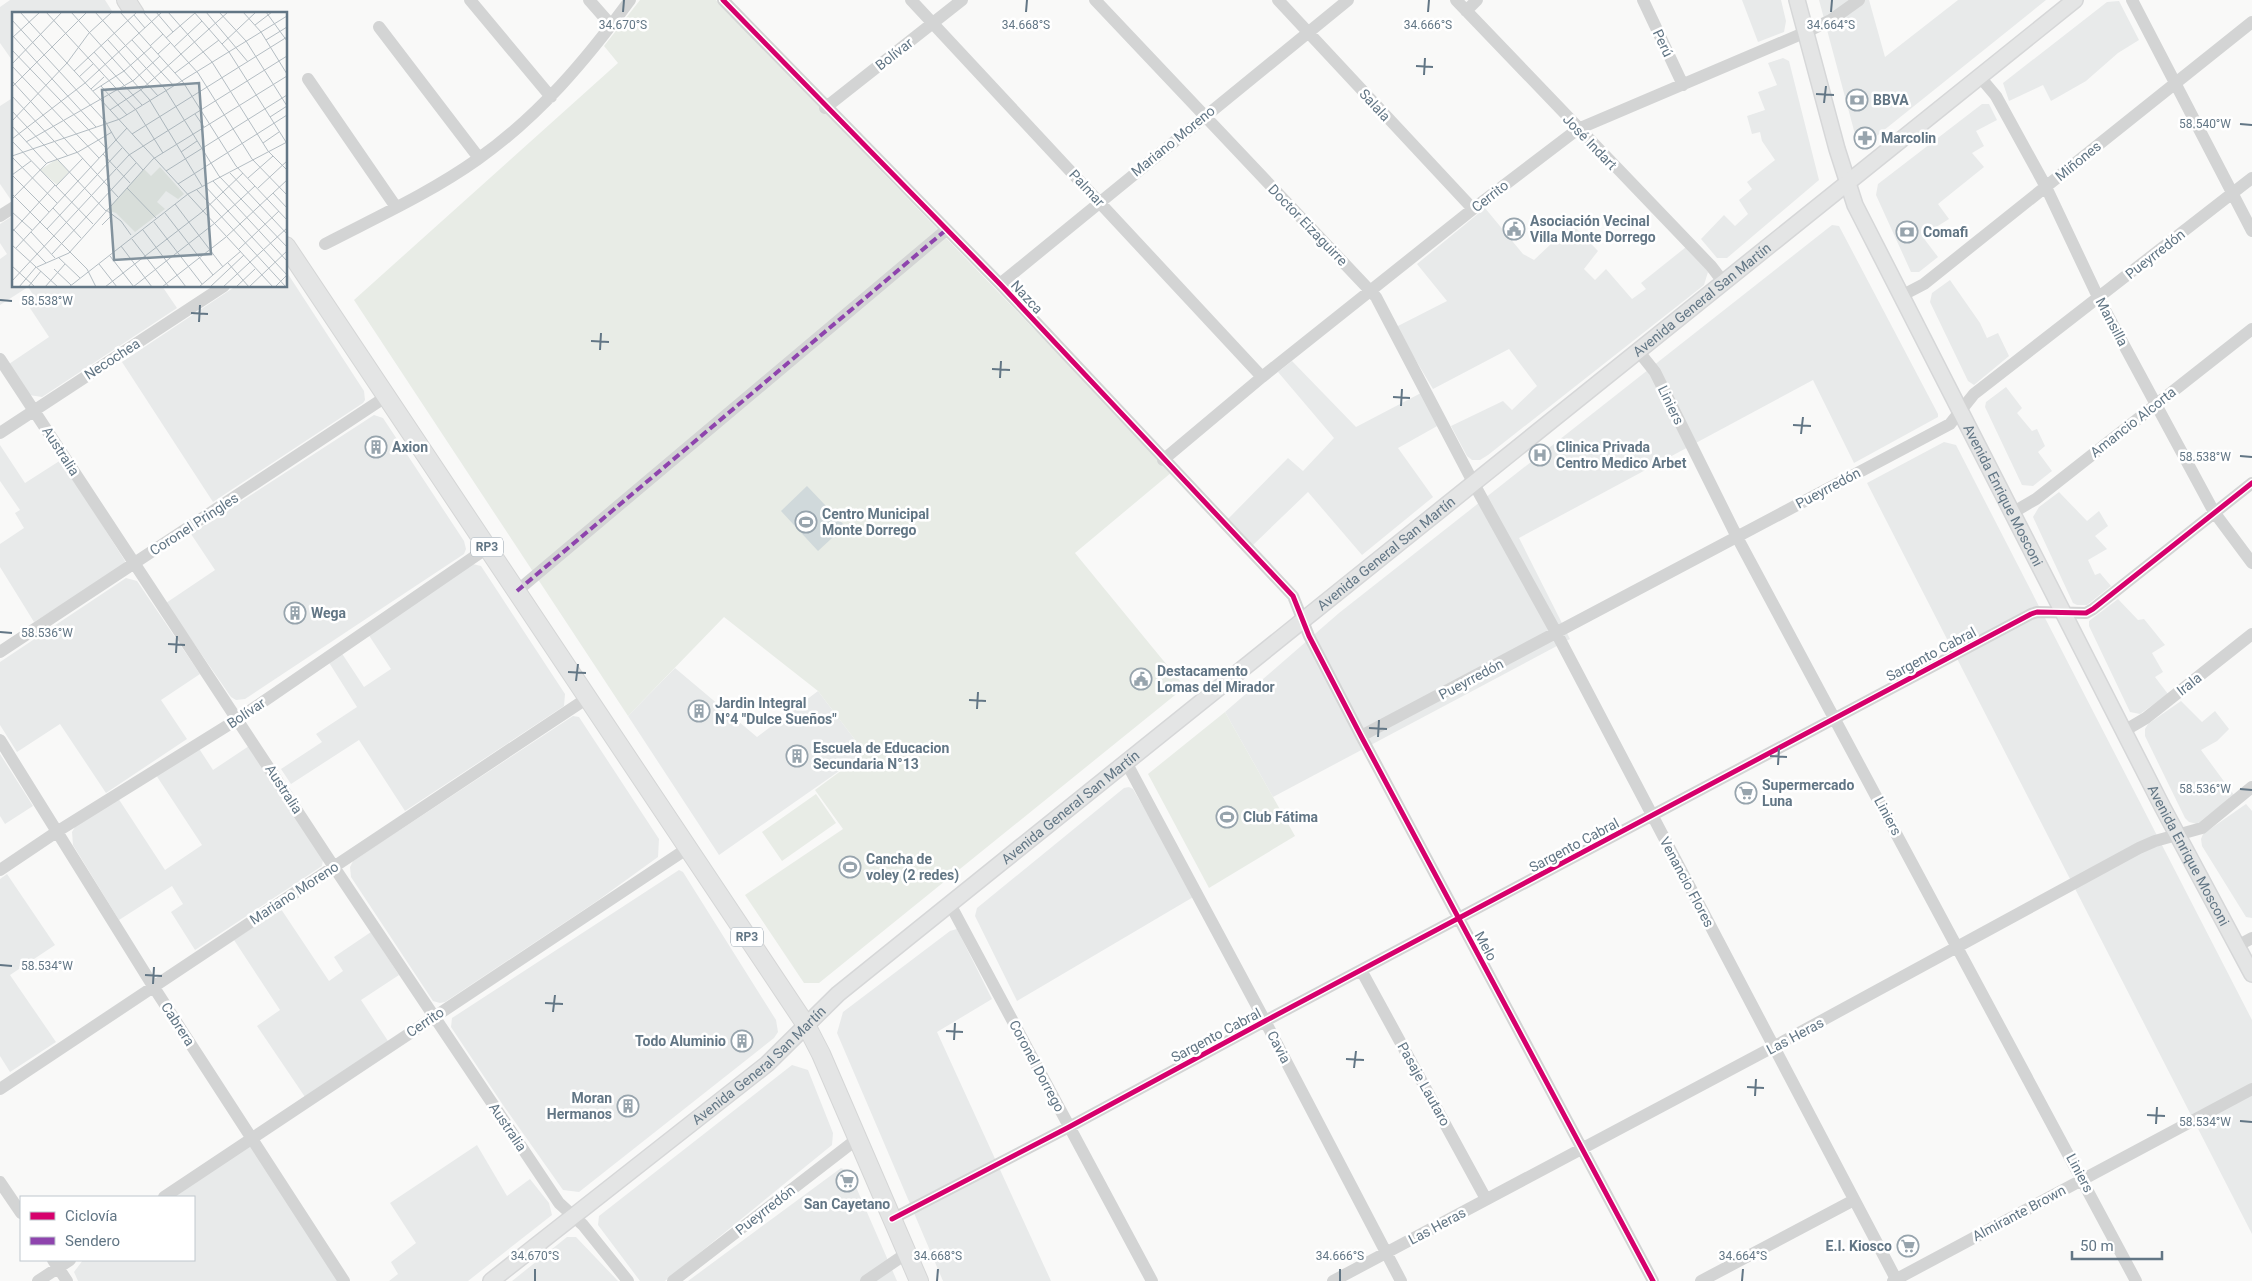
<svg xmlns="http://www.w3.org/2000/svg" width="2252" height="1281" font-family="Roboto,sans-serif">
<style>
.built{fill:#e8eaea}
.green{fill:#e8ece6}
.water{fill:#d0d9db}
.lines{fill:none;stroke-linecap:round;stroke-linejoin:round}
.major-casing{stroke:#d6d7d8;stroke-width:18}
.highway-casing{stroke:#d5d6d6;stroke-width:20}
.minor{stroke:#d3d4d4;stroke-width:12}
.major{stroke:#e4e5e5;stroke-width:15}
.highway{stroke:#e4e5e5;stroke-width:18}
.quiet{stroke:#8e44ad;stroke-width:4;stroke-dasharray:8 4;stroke-linecap:butt}
.cycleway-casing{stroke:#fff;stroke-width:8}
.cycleway{stroke:#d6006c;stroke-width:5}
.ticks{fill:none;stroke:#627685;stroke-width:2}
.labels{text-anchor:middle;stroke-width:5;stroke-linejoin:round;paint-order:stroke}
.shield{fill:#fff;stroke:#919faa;stroke-width:1}
.shield-label{font-size:12px;font-weight:bold;fill:#627685}
.street-label{font-size:14px;fill:#627685;stroke:#fff}
.poi-label{font-size:14px;font-weight:bold;fill:#627685;stroke:#fff;text-anchor:start}
.inset-road{fill:none;stroke:#b4bdc3;stroke-width:1}
.view{fill:#82929d;fill-opacity:0.15;stroke:#82929d;stroke-width:2.5}
.inset-edge{fill:none;stroke:#627685;stroke-width:2.5}
.ticks-label{font-size:12px;text-anchor:middle;fill:#627685;stroke:#fff;stroke-width:5;stroke-linejoin:round;paint-order:stroke}
</style>
<rect width="100%" height="100%" fill="#f9f9f8"/>
<path class="built" d="M10 0H105L114 14H14V63L0 43V7Z
M1742 0H1781L1786 21 1784 32 1758 42Z
M1819 0H1869L1885 57 1958 0H2046L1868 143 1856 138Z
M2119 1 2139 40 2118 53 2086 81 2051 101 2043 85 2009 101 2003 83 2107 2Z
M1783 58 1789 61 1819 180 1727 258H1717L1701 239 1724 215 1735 226 1748 214 1739 200 1752 189 1747 182 1775 160 1762 141 1760 132 1752 134 1747 116 1765 110 1758 92 1777 85 1768 63Z
M14 97V198L11 200 0 184V106Z
M1982 104H1989L1997 120 1976 131 1984 146 1972 153 1984 167 1938 204 1949 219 1922 236 1938 257 1919 272H1911L1876 195 1878 184Z
M1485 208 1523 254 1534 260 1572 224 1598 251 1584 269 1595 280 1606 269 1632 299 1646 289 1641 283 1686 247 1705 266 1708 272 1704 285 1488 455 1480 460H1472L1467 456 1451 426 1503 401 1512 410 1537 386 1509 349 1433 389 1396 327 1447 301 1417 264Z
M14 215V286H162L177 308 42 397 29 395 9 364 49 337 28 305 36 299 28 287 0 305V259L7 254 0 243V224Z
M1832 225 1839 226 1938 414V417L1854 463 1813 380 1519 538 1570 639 1273 797 1225 712 1339 613Z
M286 271 364 391 365 400 363 403 213 502 122 362 236 286H286Z
M1950 280 1980 323 1987 338 1998 333 2009 356 1974 385 1968 381 1930 302 1932 293Z
M1292 361 1356 427 1421 393 1439 425 1398 448 1433 497 1362 555 1308 492 1253 545 1228 519 1288 458 1303 471 1334 438 1278 372Z
M2006 387 2022 408 2017 413 2032 431 2037 429 2045 446 2038 452 2052 471 2033 486 2022 485 1985 407 1986 402Z
M374 415 383 418 464 541 466 549 464 554 245 699 236 700 231 697 166 603 215 570 191 534Z
M1944 442 1956 445 2252 1020V1234L1867 483Z
M0 445 25 483 61 460 125 561 123 567 34 622 0 567V544L24 528 15 513 20 510 0 481Z
M2059 492 2087 521 2099 511 2108 526 2095 536 2107 549 2088 560 2095 575 2100 573 2111 586 2087 605H2077L2073 603 2033 517 2039 507Z
M473 564 481 566 565 694 564 706 405 811 359 740 291 784 281 769 322 742 316 734 357 707 328 661 341 652 364 687 391 669 368 634Z
M126 578 137 581 200 674 161 700 187 739 106 793 60 724 17 752 0 725V662Z
M2118 599 2138 620 2144 619 2165 645 2152 653 2163 672 2155 677 2168 694 2140 714 2130 712 2089 626V621Z
M675 668 757 737 818 691 865 753 719 855 628 716Z
M2181 701 2202 722 2215 711 2229 729 2217 741 2201 750 2234 795 2197 824 2189 822 2185 818 2145 736V729L2148 724Z
M573 716 579 717 659 839 658 857 597 901 445 1002 440 1003 433 1001 351 877 350 867 353 861Z
M249 746 323 860 322 866 195 950 171 912 183 904 172 886 119 920 73 845 72 832 75 827 118 798 165 870 202 845 156 775 198 747 213 770Z
M0 754 33 806 5 824 0 816Z
M1129 787 1133 789 1195 896 1017 1001 975 916 977 908 1124 788Z
M2246 804 2252 811V918L2246 917 2202 846 2201 839 2203 834Z
M679 870 683 872 776 1020 778 1032 774 1038 579 1192 563 1190 503 1105 451 1027 452 1018Z
M7 874 55 945 10 975 56 1042 10 1072 0 1056V879Z
M281 909 329 981 343 971 334 957 371 932 399 975 361 1000 388 1041 305 1097 257 1026 280 1010 234 940Z
M957 929 992 999 937 1032 1051 1281H943L837 1033 843 1012 950 931Z
M792 1065 808 1070 833 1133 832 1145 665 1281H640L598 1225 599 1216Z
M251 1145 342 1281H78L74 1272 83 1260H194V1197H172Z
M477 1145 507 1196 530 1179 549 1203 552 1215 468 1281H389L398 1274 391 1262 416 1243 390 1203Z
M841 1168 849 1171 897 1281H688Z
M567 1237H576L618 1281H512Z"/>
<path class="green" d="M640 0H716L1172 472 1075 553 1185 687 819 983H804L745 895 843 829 815 790 865 753 818 691 724 617 628 716 354 300 618 63 604 46Z
M1225 712 1295 836 1209 888 1148 774Z
M816 794 836 823 782 861 762 832Z"/>
<path class="water" d="M807 486 845 526 818 551 781 511Z"/>
<g class="lines">
<g class="major-casing">
<g id="major">
<path id="s1" d="M1797 0 1837 149 1855 205 2163 808 2252 974"/>
<path id="s2" d="M491 1281 767 1064 838 994 1002 862 2075 0"/>
</g>
</g>
<g class="highway-casing">
<path id="highway" d="M126 0 135 14
M286 246 806 1025 821 1054 919 1281"/>
</g>
<path class="minor" d="M470 0 551 97
M589 0 611 25
M723 0 1000 284 1293 596 1309 636 1361 736 1653 1281
M911 0 1262 377
M1095 0 1376 297 1474 484 1557 634 1897 1281
M1278 0 1473 209
M1456 0 1711 266 1724 283
M1643 0 1683 85
M2132 0 2252 231
M1466 11 1477 0
M379 27 479 158
M1980 77 1996 96 2046 187 2098 297 2214 512 2252 563
M308 79 396 207
M825 108 962 0
M0 216 14 207
M325 244C377 217 430 193 478 159 539 116 586 60 630 0
M1000 284 1348 0
M1901 296 1924 284 2252 22
M1639 352 1655 372 1737 537 2136 1281
M0 359 334 867 559 1203 583 1225 628 1281
M0 433 224 286
M1163 460 1262 377 1473 209 1578 129 1806 32 1831 20 1859 0
M2012 513 2036 499 2252 329
M517 591 946 230
M0 652 387 396
M2124 731 2146 718 2252 634
M1361 736 1950 424 1974 394 2252 178
M0 740 153 986 344 1281
M1126 762 1265 1021 1401 1281
M0 870 58 831 238 719 487 548
M950 904 1152 1281
M2237 946 2252 938
M1361 970 1486 1199
M0 1089 589 697
M0 1182 21 1213
M164 1197 688 848
M892 1219 1069 1127 1265 1021 2031 614 2037 612 2086 613 2093 609 2252 483
M53 1260 67 1281
M38 1281 70 1260
M673 1281 857 1139
M866 1281 907 1253
M1333 1281 1775 1046 2139 848 2155 841 2202 828 2252 787
M1701 1281 1854 1200
M1893 1281 2252 1089"/>
<use href="#major" class="major"/>
<use href="#highway" class="highway"/>
<path class="quiet" d="M517 591 946 230"/>
<g class="cycleway-casing">
<path id="cycleway" d="M723 0 1000 284 1293 596 1309 636 1361 736 1653 1281
M892 1219 1069 1127 1265 1021 2031 614 2037 612 2086 613 2093 609 2252 483"/>
</g>
<use href="#cycleway" class="cycleway"/>
</g>
<path class="ticks" d="M623 12 624 0M1026 12 1027 0M1428 12 1429 0M1831 12 1832 0M1416 66 1433 67M1424 75 1425 58M1816 94 1834 95M1824 103 1826 86M2240 124 2252 125M0 300 12 301M191 313 208 314M199 322 200 305M591 341 609 342M600 350 601 333M992 369 1010 370M1000 378 1001 361M1393 397 1410 398M1401 406 1402 389M1793 425 1811 426M1801 434 1803 417M2240 456 2252 457M0 632 12 633M168 644 185 645M176 653 177 636M568 672 586 673M576 681 578 664M969 700 986 701M977 709 978 692M1369 728 1387 729M1378 737 1379 720M1770 756 1787 757M1778 765 1779 748M2240 789 2252 790M0 965 12 966M145 975 162 976M153 984 154 967M545 1003 563 1004M553 1012 555 995M946 1031 963 1032M954 1040 955 1023M1346 1059 1364 1060M1354 1068 1356 1051M1747 1087 1764 1088M1755 1096 1756 1079M2147 1115 2165 1116M2240 1121 2252 1122M2156 1124 2157 1107M535 1281V1269M937 1281 938 1269M1340 1281V1269M1742 1281 1743 1269"/>
<defs>
<g id="bank-ring" transform="scale(1.125)"><circle r="9.5" fill="#fff" stroke="#97a4ad" stroke-width="1.5"/><path d="M-6-4H6V4H-6ZM0-2.3a2.3 2.3 0 1 0 0 4.6a2.3 2.3 0 1 0 0-4.6Z" fill="#97a4ad"/></g>
<g id="pharmacy-ring" transform="scale(1.125)"><circle r="9.5" fill="#fff" stroke="#97a4ad" stroke-width="1.5"/><path d="M-2-6h4v4h4v4h-4v4h-4v-4h-4v-4h4Z" fill="#97a4ad"/></g>
<g id="civic-ring" transform="scale(1.125)"><circle r="9.5" fill="#fff" stroke="#97a4ad" stroke-width="1.5"/><path d="M-.6-6.5H3V-4.5H.6V-3L4-1V1h2V6H-6V1h2V-1L-.6-3ZM-1.2 2.5V6h2.4V2.5Z" fill="#97a4ad"/></g>
<g id="building-ring" transform="scale(1.125)"><circle r="9.5" fill="#fff" stroke="#97a4ad" stroke-width="1.5"/><path d="M-4-6H4V6H1V3H-1V6H-4ZM-2.5-4.3h1.7v1.8h-1.7ZM.8-4.3h1.7v1.8H.8ZM-2.5-1h1.7V.8h-1.7ZM.8-1h1.7V.8H.8Z" fill="#97a4ad"/></g>
<g id="hospital-ring" transform="scale(1.125)"><circle r="9.5" fill="#fff" stroke="#97a4ad" stroke-width="1.5"/><path d="M-5-5h3v3.5h4V-5h3V5h-3V1.5h-4V5h-3Z" fill="#97a4ad"/></g>
<g id="stadium-ring" transform="scale(1.125)"><circle r="9.5" fill="#fff" stroke="#97a4ad" stroke-width="1.5"/><path d="M0-5a6.5 5 0 1 0 0 10a6.5 5 0 1 0 0-10ZM-3.5-1.8h7v3.6h-7Z" fill="#97a4ad"/></g>
<g id="supermarket-ring" transform="scale(1.125)"><circle r="9.5" fill="#fff" stroke="#97a4ad" stroke-width="1.5"/><path d="M-6-5.5h2.5l.6 2H6L4.5 2H-2.5L-4.4-4H-6ZM-1.5 3.2a1.3 1.3 0 1 0 .1 0ZM3 3.2a1.3 1.3 0 1 0 .1 0Z" fill="#97a4ad"/></g>
</defs>
<g fill-rule="evenodd">
<use href="#bank-ring" x="1857" y="100"/>
<use href="#pharmacy-ring" x="1865" y="138"/>
<use href="#civic-ring" x="1514" y="229"/>
<use href="#bank-ring" x="1907" y="232"/>
<use href="#building-ring" x="376" y="447"/>
<use href="#hospital-ring" x="1540" y="455"/>
<use href="#stadium-ring" x="806" y="522"/>
<use href="#building-ring" x="295" y="613"/>
<use href="#civic-ring" x="1141" y="679"/>
<use href="#building-ring" x="699" y="711"/>
<use href="#building-ring" x="797" y="756"/>
<use href="#supermarket-ring" x="1746" y="793"/>
<use href="#stadium-ring" x="1227" y="817"/>
<use href="#stadium-ring" x="850" y="867"/>
<use href="#building-ring" x="742" y="1041"/>
<use href="#building-ring" x="628" y="1106"/>
<use href="#supermarket-ring" x="847" y="1181"/>
<use href="#supermarket-ring" x="1908" y="1246"/>
</g>
<g class="labels">
<g class="shield">
<rect x="471" y="537.5" width="32" height="19" rx="4"/>
<rect x="731" y="927.5" width="32" height="19" rx="4"/>
</g>
<g class="shield-label">
<text x="487" y="551">RP3</text>
<text x="747" y="941">RP3</text>
</g>
<g class="street-label">
<text transform="translate(1663 43) rotate(65)" y="5">Perú</text>
<text transform="translate(894 54) rotate(-38)" y="5">Bolívar</text>
<text transform="translate(1375 105) rotate(47)" y="5">Salala</text>
<text transform="translate(1173 141) rotate(-39)" y="5">Mariano Moreno</text>
<text transform="translate(1590 142) rotate(46)" y="5">José Indart</text>
<text transform="translate(2078 161) rotate(-39)" y="5">Miñones</text>
<text transform="translate(1087 188) rotate(47)" y="5">Palmar</text>
<text transform="translate(1490 196) rotate(-38)" y="5">Cerrito</text>
<text transform="translate(1308 225) rotate(46)" y="5">Doctor Eizaguirre</text>
<text transform="translate(2155 254) rotate(-38)" y="5">Pueyrredón</text>
<text transform="translate(1027 297) rotate(47)" y="5">Nazca</text>
<text dy="5" stroke="none"><textPath href="#s2" startOffset="1559">Avenida General San Martín</textPath></text>
<text transform="translate(2112 322) rotate(62)" y="5">Mansilla</text>
<text transform="translate(112 359) rotate(-33)" y="5">Necochea</text>
<text transform="translate(1671 405) rotate(64)" y="5">Liniers</text>
<text transform="translate(2133 422) rotate(-38)" y="5">Amancio Alcorta</text>
<text transform="translate(61 451) rotate(57)" y="5">Australia</text>
<text transform="translate(1828 488) rotate(-28)" y="5">Pueyrredón</text>
<text dy="5" stroke="none"><textPath href="#s1" startOffset="539">Avenida Enrique Mosconi</textPath></text>
<text transform="translate(194 524) rotate(-33)" y="5">Coronel Pringles</text>
<text dy="5" stroke="none"><textPath href="#s2" startOffset="1154">Avenida General San Martín</textPath></text>
<text transform="translate(1931 654) rotate(-28)" y="5">Sargento Cabral</text>
<text transform="translate(1471 679) rotate(-28)" y="5">Pueyrredón</text>
<text transform="translate(2189 684) rotate(-38)" y="5">Irala</text>
<text transform="translate(246 713) rotate(-34)" y="5">Bolívar</text>
<text transform="translate(284 789) rotate(57)" y="5">Australia</text>
<text dy="5" stroke="none"><textPath href="#s2" startOffset="749">Avenida General San Martín</textPath></text>
<text transform="translate(1888 816) rotate(62)" y="5">Liniers</text>
<text transform="translate(1574 845) rotate(-28)" y="5">Sargento Cabral</text>
<text dy="5" stroke="none"><textPath href="#s1" startOffset="944">Avenida Enrique Mosconi</textPath></text>
<text transform="translate(1687 882) rotate(62)" y="5">Venancio Flores</text>
<text transform="translate(294 893) rotate(-33)" y="5">Mariano Moreno</text>
<text transform="translate(1486 946) rotate(62)" y="5">Melo</text>
<text transform="translate(425 1022) rotate(-34)" y="5">Cerrito</text>
<text transform="translate(178 1024) rotate(57)" y="5">Cabrera</text>
<text transform="translate(1216 1035) rotate(-28)" y="5">Sargento Cabral</text>
<text transform="translate(1795 1036) rotate(-28)" y="5">Las Heras</text>
<text transform="translate(1279 1047) rotate(63)" y="5">Cavia</text>
<text dy="5" stroke="none"><textPath href="#s2" startOffset="344">Avenida General San Martín</textPath></text>
<text transform="translate(1037 1066) rotate(62)" y="5">Coronel Dorrego</text>
<text transform="translate(1424 1084) rotate(61)" y="5">Pasaje Lautaro</text>
<text transform="translate(508 1127) rotate(56)" y="5">Australia</text>
<text transform="translate(2080 1173) rotate(62)" y="5">Liniers</text>
<text transform="translate(765 1210) rotate(-38)" y="5">Pueyrredón</text>
<text transform="translate(2019 1213) rotate(-28)" y="5">Almirante Brown</text>
<text transform="translate(1437 1226) rotate(-28)" y="5">Las Heras</text>
</g>
<g class="poi-label">
<text x="1873" y="105">BBVA</text>
<text x="1881" y="143">Marcolin</text>
<text x="1530" y="226">Asociación Vecinal<tspan x="1530" dy="16">Villa Monte Dorrego</tspan></text>
<text x="1923" y="237">Comafi</text>
<text x="392" y="452">Axion</text>
<text x="1556" y="452">Clinica Privada<tspan x="1556" dy="16">Centro Medico Arbet</tspan></text>
<text x="822" y="519">Centro Municipal<tspan x="822" dy="16">Monte Dorrego</tspan></text>
<text x="311" y="618">Wega</text>
<text x="1157" y="676">Destacamento<tspan x="1157" dy="16">Lomas del Mirador</tspan></text>
<text x="715" y="708">Jardin Integral<tspan x="715" dy="16">N°4 "Dulce Sueños"</tspan></text>
<text x="813" y="753">Escuela de Educacion<tspan x="813" dy="16">Secundaria N°13</tspan></text>
<text x="1762" y="790">Supermercado<tspan x="1762" dy="16">Luna</tspan></text>
<text x="1243" y="822">Club Fátima</text>
<text x="866" y="864">Cancha de<tspan x="866" dy="16">voley (2 redes)</tspan></text>
<text x="726" y="1046" text-anchor="end">Todo Aluminio</text>
<text x="612" y="1103" text-anchor="end">Moran<tspan x="612" dy="16">Hermanos</tspan></text>
<text x="847" y="1209" text-anchor="middle">San Cayetano</text>
<text x="1892" y="1251" text-anchor="end">E.I. Kiosco</text>
</g>
</g>
<g transform="translate(12 12)">
<rect width="275" height="275" fill="#f9f9f8"/>
<path d="M45 147 57 160 45 173 28 158ZM148 155 172 182 166 187 154 179 145 190 153 197 123 220 104 201 95 198 132 157 139 164Z" fill="#e8ece6"/>
<path class="inset-road" d="M8 0 261 275M34 0 124 98 151 141M59 0 137 87 190 174M83 0 153 77 207 164 275 235M108 0 171 70 224 154 275 208M131 0 186 61 240 147 275 183M144 0 161 20M156 0 200 50 256 139 275 158M182 0 217 40 274 130M194 0 236 50M207 0 234 29 275 94 258 105M231 0 249 20 275 62M254 0 275 29M122 3 133 16M0 8 93 109 104 128 131 158M243 13 260 0M0 23 84 115M0 26 28 0M154 26 183 1M96 28 146 84M120 28 162 74M254 28 275 15M210 32 244 0M138 34 151 22M162 35 190 9M0 38 95 137M82 40 130 93M146 42 158 31M0 52 50 0M0 54 87 146M62 59 125 0M163 61 207 28M67 65 81 52M0 69 106 185M89 74 115 103M0 75 75 0M79 77 92 65M81 79 112 59 139 35M0 84 56 144M98 98 130 77 216 0M0 99 94 199M183 102 192 115M0 109 55 51 77 21 100 0M0 114 34 151M120 122 275 25M0 127 73 71 150 0M0 129 81 212M14 130 122 68 148 44M251 131 267 120M169 140 185 129M91 142 118 171M0 144 108 107 275 4M0 145 45 191M154 159 275 83M218 161 275 222M0 163 37 200M0 163 19 149M236 166 261 144M201 169 275 249M166 172 275 103M44 174 71 146M193 174 275 263M115 176 144 206M246 176 275 149M185 178 274 275M261 181 275 196M0 182 75 257 84 275M0 187 35 151 66 140 100 120M163 192 211 255M41 196 69 226M94 198 109 209 119 223M0 200 20 218M153 201 201 263M142 210 190 272M90 213 101 202M0 216 34 251M35 217 110 136M131 218 174 275M0 220 43 173M19 220 43 246M120 227 157 275M0 233 46 275M109 234 140 275M4 236 115 116M227 237 267 199M40 242 124 151M98 244 122 275M46 245 68 266M216 251 237 275M87 252 105 275M0 254 23 275M25 255 57 241 141 147 275 64M42 257 59 273M0 269 117 143 275 44M7 275 24 255M16 275 29 259M33 275 53 252M57 275 176 182 275 130M93 275 190 200 231 161M121 275 203 211 243 174M150 275 214 225 275 168M187 275 229 239M198 275 232 243M211 275 275 216M224 275 243 257M237 275 275 239M263 275 275 263"/>
<path class="view" d="M187 71 199 242 102 248 90 78Z"/>
<rect width="275" height="275" class="inset-edge"/>
</g>
<g class="ticks-label">
<text x="623" y="29">34.670°S</text>
<text x="1026" y="29">34.668°S</text>
<text x="1428" y="29">34.666°S</text>
<text x="1831" y="29">34.664°S</text>
<text x="2205" y="128">58.540°W</text>
<text x="47" y="305">58.538°W</text>
<text x="2205" y="461">58.538°W</text>
<text x="47" y="637">58.536°W</text>
<text x="2205" y="793">58.536°W</text>
<text x="47" y="970">58.534°W</text>
<text x="2205" y="1126">58.534°W</text>
<text x="535" y="1260">34.670°S</text>
<text x="938" y="1260">34.668°S</text>
<text x="1340" y="1260">34.666°S</text>
<text x="1743" y="1260">34.664°S</text>
</g>
<rect x="20" y="1196" width="175" height="65" fill="#ffffff" stroke="#c0c8ce"/>
<rect x="30" y="1212" width="25" height="8" fill="#d6006c" stroke="#c0c8ce"/>
<text x="65" y="1221" font-size="15" fill="#627685">Ciclovía</text>
<rect x="30" y="1237" width="25" height="8" fill="#8e44ad" stroke="#c0c8ce"/>
<text x="65" y="1246" font-size="15" fill="#627685">Sendero</text>
<path d="M2072 1251v8h90v-8" fill="none" stroke="#627685" stroke-width="2.5"/>
<text x="2080" y="1251" font-size="15" fill="#627685" stroke="#ffffff" stroke-width="4" paint-order="stroke">50 m</text>
</svg>
